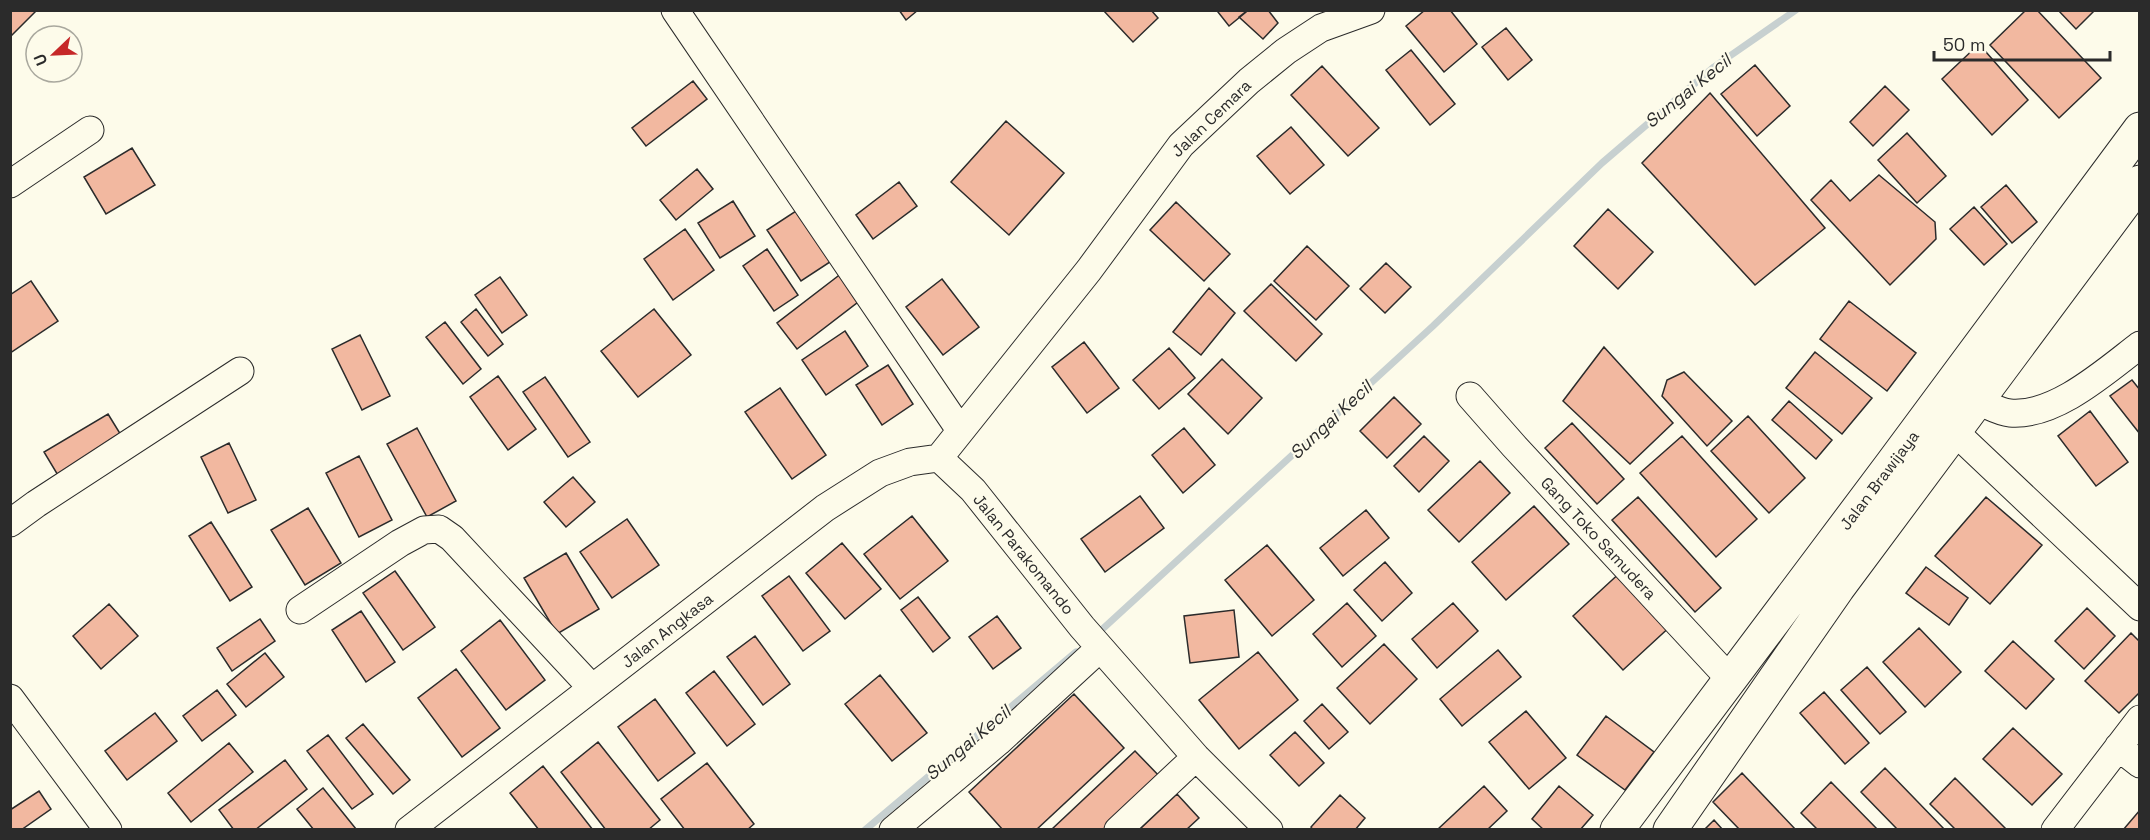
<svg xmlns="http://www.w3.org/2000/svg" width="2150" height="840" font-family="'Space Grotesk',sans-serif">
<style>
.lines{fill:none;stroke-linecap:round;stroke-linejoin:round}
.stream{stroke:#c7d0d0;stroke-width:7}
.building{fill:#f2b8a0;stroke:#2b2b2b;stroke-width:1.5}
.minor-casing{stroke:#2b2b2b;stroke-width:29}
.highway-casing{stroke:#2b2b2b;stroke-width:35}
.minor{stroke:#fdfbea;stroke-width:27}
.highway{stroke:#fdfbea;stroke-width:33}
.labels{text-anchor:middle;stroke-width:4.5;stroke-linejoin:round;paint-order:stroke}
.street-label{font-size:16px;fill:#2b2b2b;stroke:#fdfbea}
.water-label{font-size:18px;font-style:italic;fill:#2b2b2b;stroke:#fdfbea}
</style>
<rect width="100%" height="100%" fill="#fdfbea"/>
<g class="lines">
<path class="stream" d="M1096 635 1433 326 1602 163 1714 67 1796 10
M865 830 1076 652"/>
</g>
<path class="building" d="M10 10H37L11 36Z
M899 10H918L906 20Z
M1103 10H1151L1158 18 1133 42Z
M1220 10H1245L1246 12 1229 26 1218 12Z
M1248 10H1268L1278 23 1263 39 1239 17Z
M1425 10H1450L1477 44 1444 72 1406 26Z
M2026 10H2037L2101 78 2059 118 1990 45Z
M2058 10H2095L2076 29Z
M1506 28 1532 60 1508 80 1482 47Z
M1979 44 2028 100 1992 135 1942 79Z
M1411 50 1455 104 1430 125 1386 70Z
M1755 65 1790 106 1757 136 1721 94Z
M1322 66 1379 128 1348 156 1291 95Z
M693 81 707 99 646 146 632 128Z
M1885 86 1909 110 1873 146 1850 122Z
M1710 93 1825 228 1755 285 1642 163Z
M1006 121 1064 173 1009 235 951 182Z
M1291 127 1324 165 1290 194 1257 156Z
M1907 133 1946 176 1917 203 1878 160Z
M132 148 155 185 106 214 84 177Z
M697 169 713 189 676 220 660 200Z
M1879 175 1935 222 1936 239 1890 285 1811 200 1831 180 1850 201Z
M899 182 917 206 873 239 856 215Z
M2006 185 2037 222 2012 243 1981 207Z
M733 201 755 236 720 258 698 223Z
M1176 202 1230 254 1204 281 1150 230Z
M1974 207 2007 244 1984 265 1950 229Z
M799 209 833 260 801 281 767 230Z
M1608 209 1653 252 1618 289 1574 246Z
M685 229 714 270 673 300 644 259Z
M1307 246 1349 286 1316 320 1274 281Z
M767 249 798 295 774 311 743 266Z
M1386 263 1411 287 1385 313 1360 289Z
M842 273 862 299 797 349 777 323Z
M500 277 527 315 502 333 475 295Z
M942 279 979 327 943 355 906 307Z
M31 281 58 321 10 353V295Z
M1271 284 1322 334 1296 361 1244 311Z
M1209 288 1235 313 1201 355 1173 332Z
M1849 301 1916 353 1887 391 1820 339Z
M476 309 503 344 488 356 461 322Z
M654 309 691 355 638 397 601 351Z
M445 322 481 369 463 384 426 337Z
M845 331 868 366 826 395 802 360Z
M360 335 390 396 362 410 332 349Z
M1084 342 1119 388 1087 413 1052 367Z
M1604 347 1673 423 1630 464 1563 401Z
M1169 348 1195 378 1159 409 1133 380Z
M1815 352 1872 398 1842 434 1786 388Z
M1222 359 1262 398 1228 434 1188 394Z
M888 365 913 404 882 425 856 385Z
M1684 372 1732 421 1707 446 1662 396 1667 380Z
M498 376 536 429 508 450 470 397Z
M545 377 590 442 568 457 523 392Z
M2132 380 2140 390V434L2110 396Z
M780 388 826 455 792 479 745 412Z
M1394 397 1421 424 1387 458 1360 431Z
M1789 401 1832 440 1816 459 1772 420Z
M2090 411 2128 462 2096 486 2058 436Z
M108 414 124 440 59 477 44 452Z
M1748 416 1805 478 1769 513 1711 451Z
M1572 423 1624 479 1597 504 1545 448Z
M417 428 456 501 427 517 387 444Z
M1184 428 1215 465 1183 493 1152 455Z
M1424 436 1449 461 1419 492 1394 466Z
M1682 436 1757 519 1716 557 1640 473Z
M229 443 256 500 228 513 201 457Z
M359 456 392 520 359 537 326 473Z
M1480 461 1510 493 1459 542 1428 510Z
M573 477 595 502 566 527 544 502Z
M1140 496 1164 528 1105 572 1081 539Z
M1638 497 1721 588 1695 612 1612 520Z
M1986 497 2042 545 1990 604 1935 556Z
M1534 506 1569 544 1506 600 1472 562Z
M308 508 341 563 305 585 271 530Z
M1366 510 1389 538 1343 576 1320 548Z
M912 516 948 561 900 599 864 554Z
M627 519 659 565 612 598 580 552Z
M211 522 252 587 230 601 189 536Z
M842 543 881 589 845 619 806 573Z
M1267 545 1314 600 1272 636 1225 580Z
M566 553 599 609 557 634 524 578Z
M1385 562 1412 593 1382 621 1354 590Z
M1926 567 1968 598 1949 625 1906 593Z
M1624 569 1674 623 1623 670 1573 616Z
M395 571 435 627 403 650 363 593Z
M789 576 830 631 803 651 762 596Z
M918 597 950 638 933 652 901 610Z
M1347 603 1376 636 1342 667 1313 634Z
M1453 603 1478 631 1437 668 1412 639Z
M109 604 138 636 101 669 73 636Z
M2087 608 2115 636 2084 669 2055 641Z
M1234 610 1239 657 1190 663 1184 616Z
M361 611 395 662 366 682 332 630Z
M997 616 1021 648 993 669 969 637Z
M260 619 275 641 232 671 217 648Z
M500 620 545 680 506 710 461 651Z
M1919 628 1961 672 1925 707 1883 662Z
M2131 633 2140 642V692L2119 713 2085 681Z
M755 636 790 684 763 705 727 657Z
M2013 641 2054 679 2026 709 1985 671Z
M1384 644 1417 679 1370 724 1337 688Z
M1498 650 1521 677 1462 726 1440 699Z
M1258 652 1298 700 1239 749 1199 700Z
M265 653 284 677 246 707 227 684Z
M1867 667 1906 712 1880 734 1841 690Z
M456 669 500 728 462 757 418 698Z
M714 671 755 724 727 746 686 693Z
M880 675 927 733 892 761 845 704Z
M217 690 236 715 202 741 183 716Z
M1824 692 1869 743 1845 764 1800 713Z
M1074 694 1124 748 1036 830H1003L969 792Z
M655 699 695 753 658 781 618 727Z
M1322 704 1348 732 1329 749 1304 721Z
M1526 711 1566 758 1529 789 1489 742Z
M155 713 177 741 127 780 105 751Z
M1606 716 1654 752 1625 790 1577 755Z
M363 724 410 780 393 794 346 738Z
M2013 728 2062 774 2032 805 1983 759Z
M1295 732 1324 763 1299 786 1270 755Z
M328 735 373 794 352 809 307 751Z
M598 742 660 820 648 830H606L561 772Z
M229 743 253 772 191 822 168 793Z
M1135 751 1163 780 1109 830H1051Z
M285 760 307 789 255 830H234L219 810Z
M707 763 754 824 747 830H685L661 799Z
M543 766 593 830H539L510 793Z
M1885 768 1945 830H1898L1861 792Z
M1742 773 1796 830H1740L1713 802Z
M1955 778 2007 830H1956L1930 804Z
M1831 782 1878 830H1818L1801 813Z
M1484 786 1507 811 1487 830H1437Z
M1559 786 1593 815 1580 830H1544L1532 819Z
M323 788 356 829 355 830H314L297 809Z
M39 791 51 809 21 830H10V810Z
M1177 794 1199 818 1186 830H1139Z
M1340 795 1365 818 1355 830H1313L1311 827Z
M2140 810V830H2123Z
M1714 820 1723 830H1704Z"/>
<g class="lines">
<g class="minor-casing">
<path id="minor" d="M675 10 960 430
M10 184 90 130
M1470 396 1514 446 1729 678
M1975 400C1986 404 1999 412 2010 413 2055 417 2106 371 2140 345
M1955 432 2140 607
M939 458 1089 270 1181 145 1249 81 1286 51 1321 28 1371 10
M939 458 973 490 1082 627 1196 757 1269 830
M10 523 36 504 240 371
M300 610 400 543 424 530 439 529 452 538 592 688
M10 698 108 830
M2118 747 2140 764
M409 830 825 508 880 473 910 462 939 458
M893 830 998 742 1100 648
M1118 830 1196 757
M2055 830 2140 719"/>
</g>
<g class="highway-casing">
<path id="highway" d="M1617 830 1891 465 2140 129
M1670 830 1838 588 2140 182"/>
</g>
<use href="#minor" class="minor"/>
<use href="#highway" class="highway"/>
</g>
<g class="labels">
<g class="street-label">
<text transform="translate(1211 118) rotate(-44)" y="6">Jalan Cemara</text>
<text transform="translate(1879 480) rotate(-53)" y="6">Jalan Brawijaya</text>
<text transform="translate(1599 538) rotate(47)" y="6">Gang Toko Samudera</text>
<text transform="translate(1024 554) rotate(51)" y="6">Jalan Parakomando</text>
<text transform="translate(667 630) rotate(-38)" y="6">Jalan Angkasa</text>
</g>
<g class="water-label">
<text transform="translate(1688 91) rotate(-39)" y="6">Sungai Kecil</text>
<text transform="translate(1331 420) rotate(-43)" y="6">Sungai Kecil</text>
<text transform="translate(968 743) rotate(-40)" y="6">Sungai Kecil</text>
</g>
</g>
<rect width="2150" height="840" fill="none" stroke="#2b2b2b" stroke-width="24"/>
<g transform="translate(54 54) rotate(247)"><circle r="28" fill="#fdfbea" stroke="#a9a89e" stroke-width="1.5"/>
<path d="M0-4.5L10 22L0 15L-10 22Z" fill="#c62828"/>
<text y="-9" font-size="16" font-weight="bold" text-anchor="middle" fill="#2b2b2b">U</text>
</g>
<path d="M1934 51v9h176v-9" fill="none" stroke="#2b2b2b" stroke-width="3"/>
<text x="1943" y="51" font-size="18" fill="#2b2b2b" stroke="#fdfbea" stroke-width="4.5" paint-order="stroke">50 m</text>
</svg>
